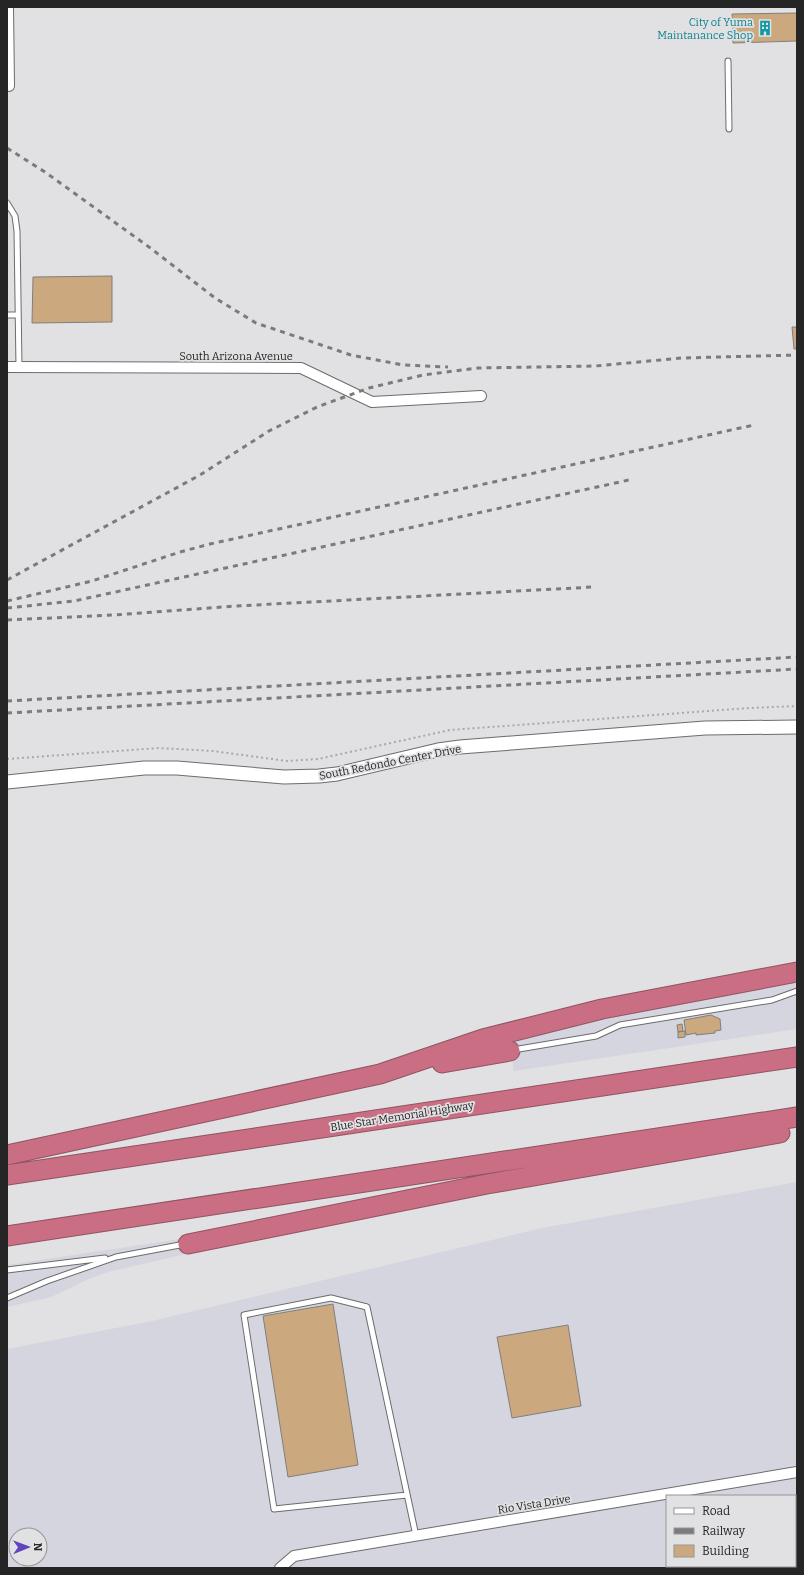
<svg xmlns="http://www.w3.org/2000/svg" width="804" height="1575" font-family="Bitter,serif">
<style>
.built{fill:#d4d5df;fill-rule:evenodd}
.building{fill:#cba87d;stroke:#807f7e}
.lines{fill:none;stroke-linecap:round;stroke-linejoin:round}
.service-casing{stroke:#6c6c6e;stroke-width:7}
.minor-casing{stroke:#6c6c6e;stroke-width:12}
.tertiary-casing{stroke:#6c6c6e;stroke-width:15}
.motorway-casing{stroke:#905462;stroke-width:21}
.path{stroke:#a8a8a9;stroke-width:2;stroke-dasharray:2 3;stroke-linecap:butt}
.service{stroke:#fff;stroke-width:5}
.minor{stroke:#fff;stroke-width:10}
.tertiary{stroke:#fff;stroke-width:13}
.motorway{stroke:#c96e83;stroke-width:19}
.rail{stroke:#7b7b7c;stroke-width:3;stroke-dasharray:5 5;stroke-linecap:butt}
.labels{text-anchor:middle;stroke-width:3.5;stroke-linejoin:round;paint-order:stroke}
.culture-label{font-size:11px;fill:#0d838f;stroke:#e1e1e3;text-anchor:end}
.street-label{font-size:11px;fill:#252526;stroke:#e1e1e3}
</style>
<rect width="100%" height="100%" fill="#e1e1e3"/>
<path class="built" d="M797 979V1029L514 1071 508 1038 609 1015Z
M797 1182V1568H7V1349L152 1321 542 1228ZM667 1496H795V1566H667ZM16 1535H40V1559H16Z
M187 1238 190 1253 108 1272 89 1279 51 1297 7 1307V1265Z"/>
<path class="building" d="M797 13V41L733 43 732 14Z
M112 276V322L32 323 33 277Z
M792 327H797V349H794Z
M711 1015 720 1019 721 1030 715 1031V1033L696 1035V1033L686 1035 684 1020Z
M682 1024 683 1031 678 1032 677 1025Z
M685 1031V1037L678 1038V1032Z
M333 1304 358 1465 288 1477 263 1316Z
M568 1325 581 1406 512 1418 497 1337Z"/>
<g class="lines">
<g class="service-casing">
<path id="service" d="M728 61 729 129
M7 203 15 216 17 231 19 367
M7 315H18
M513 1050 596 1036 620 1025 772 1000 797 991
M7 1270 105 1258
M7 1298 47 1281 116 1257 185 1244
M407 1495 274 1509 244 1315 331 1298 367 1307 416 1536"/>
</g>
<g class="minor-casing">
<path id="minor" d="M8 7 9 86
M7 367 301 368 372 402 481 396
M280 1568 294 1556 797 1472"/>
</g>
<g class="tertiary-casing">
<path id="tertiary" d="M7 782 144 768H177L284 777 319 776 337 774 438 750 460 747 705 728 797 727"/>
</g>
<g class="motorway-casing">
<path id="motorway" d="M442 1063 510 1051
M7 1155 380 1074 483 1039 602 1009 797 972
M7 1175 797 1057
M7 1236 797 1117
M188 1244 487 1184 780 1133"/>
</g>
<path class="path" d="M7 759 159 748 213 751 287 761 318 759 450 730 749 708 797 706"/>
<use href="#service" class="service"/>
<use href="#minor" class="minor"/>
<use href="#tertiary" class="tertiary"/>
<use href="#motorway" class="motorway"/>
<path class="rail" d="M7 148 45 172 149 247 215 298 256 323 351 355 403 365 448 367
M7 580 200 475 269 431 317 407 369 388 423 375 478 368 595 366 682 358 797 355
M7 601 92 581 180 552 210 544 754 425
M7 608 74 601 629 480
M7 620 114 615 236 606 593 587
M7 701 797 657
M7 713 797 669"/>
</g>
<defs>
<g id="building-bare" transform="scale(1.2)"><path d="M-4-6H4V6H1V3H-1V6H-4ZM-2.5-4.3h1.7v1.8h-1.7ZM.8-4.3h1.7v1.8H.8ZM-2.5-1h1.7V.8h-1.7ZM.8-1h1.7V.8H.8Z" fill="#0f9aa8" stroke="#e1e1e3" stroke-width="2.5" paint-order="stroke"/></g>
</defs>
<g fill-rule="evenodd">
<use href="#building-bare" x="765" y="28"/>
</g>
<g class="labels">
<g class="culture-label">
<text x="753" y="26">City of Yuma<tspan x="753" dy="13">Maintanance Shop</tspan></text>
</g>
<g class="street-label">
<text x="236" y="360">South Arizona Avenue</text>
<text transform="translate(390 762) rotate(-11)" y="4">South Redondo Center Drive</text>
<text transform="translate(402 1116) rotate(-9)" y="4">Blue Star Memorial Highway</text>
<text transform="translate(534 1504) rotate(-9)" y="4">Rio Vista Drive</text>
</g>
</g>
<rect width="804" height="1575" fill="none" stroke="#252526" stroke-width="16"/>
<rect x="666" y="1495" width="130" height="72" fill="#e1e1e3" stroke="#969697"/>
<rect x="674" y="1508" width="20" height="6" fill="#ffffff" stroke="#969697"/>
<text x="702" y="1515" font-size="12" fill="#252526">Road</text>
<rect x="674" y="1528" width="20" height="6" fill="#7b7b7c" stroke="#969697"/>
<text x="702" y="1535" font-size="12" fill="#252526">Railway</text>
<rect x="674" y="1545" width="20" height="12" fill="#cba87d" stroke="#969697"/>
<text x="702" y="1555" font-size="12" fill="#252526">Building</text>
<g transform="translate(28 1547) rotate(89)"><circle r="19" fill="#e1e1e3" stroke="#969697"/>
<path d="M0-3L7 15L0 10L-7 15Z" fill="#6245bd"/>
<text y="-6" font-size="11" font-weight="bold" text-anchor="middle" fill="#252526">N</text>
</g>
</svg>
